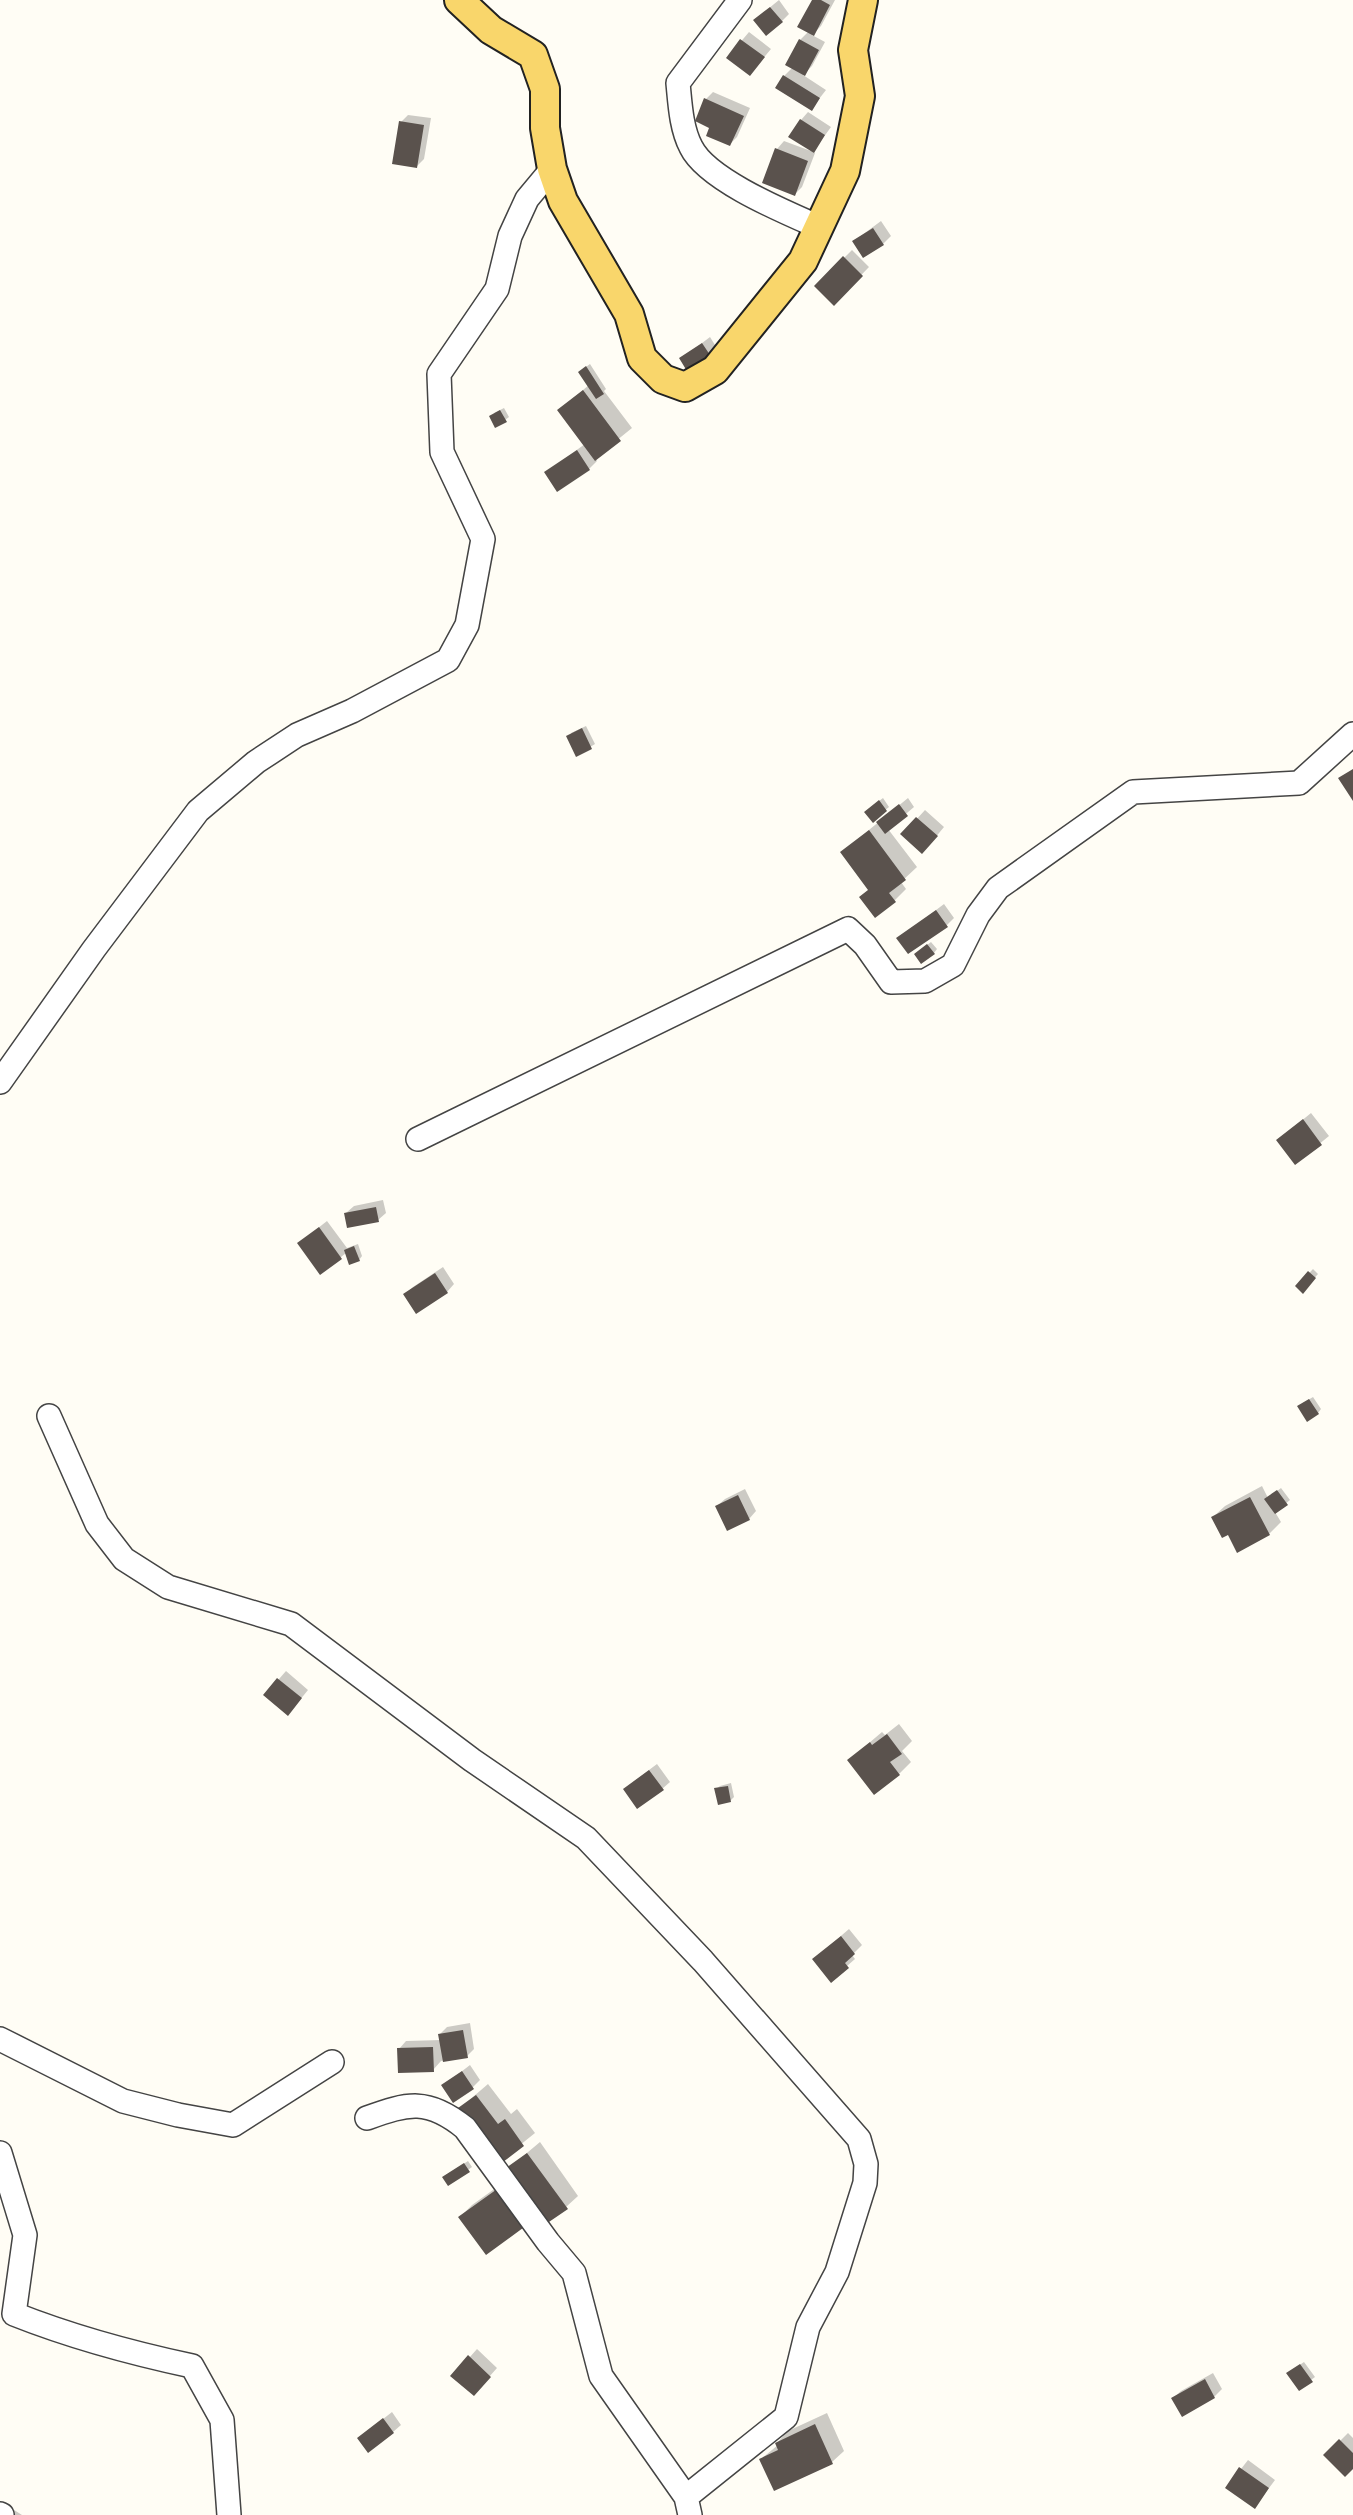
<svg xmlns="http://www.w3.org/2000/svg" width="1353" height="2515" font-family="'Libre Baskerville',serif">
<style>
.shadow{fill:#0003}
.building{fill:#5a524d}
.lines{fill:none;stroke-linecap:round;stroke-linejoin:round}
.minor-casing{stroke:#444;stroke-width:26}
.major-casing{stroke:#222;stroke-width:32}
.minor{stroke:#fff;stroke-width:23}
.major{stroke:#f9d66b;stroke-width:28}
</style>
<rect width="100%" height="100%" fill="#fffdf5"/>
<path class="shadow" d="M779 0 789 14 782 21 763 13Z
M814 0H835L821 26 812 35 825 42 812 66 803 75 826 90 812 108 784 76 793 67 800 40 809 31Z
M749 32 771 49 750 74 728 57Z
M713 92 750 108 737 137 730 144 712 127 706 99Z
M808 112 831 127 813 152 815 153 802 187 795 194 764 182 777 149 784 141 811 151 801 120Z
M408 115 431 118 424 159 417 166 401 122Z
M881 221 891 236 883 244 854 241Z
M852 250 869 267 834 303 816 286Z
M710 337 720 353 713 360 681 359Z
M590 364 606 389 604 391 632 428 595 458 597 461 589 469 558 489 546 472 585 444 559 410 589 385 583 369Z
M504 408 509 417 505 420 494 413Z
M586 726 595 744 577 755 571 733Z
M883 798 889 807 873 820 870 808Z
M908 798 914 807 888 829 917 867 901 882 906 889 894 901 870 889 842 852Z
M925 810 944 827 930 844 903 834Z
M944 904 954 918 946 926 899 938Z
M931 942 937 949 934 953 919 951Z
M1311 1113 1329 1136 1296 1163 1278 1140Z
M383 1200 386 1213 378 1220 346 1213 354 1206Z
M327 1221 347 1248 358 1244 362 1256 359 1260 346 1253 321 1273 299 1243Z
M443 1267 454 1284 447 1292 405 1294 413 1287Z
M1313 1269 1318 1274 1303 1291 1297 1286Z
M1313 1397 1321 1409 1318 1413 1303 1403Z
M1262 1486 1268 1498 1281 1488 1290 1500 1275 1512 1281 1522 1269 1534 1228 1532 1213 1517 1225 1506Z
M745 1489 756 1511 749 1519 717 1506 725 1499Z
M286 1671 308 1690 295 1706 265 1695Z
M899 1724 912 1741 902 1751 911 1762 899 1774 849 1760 882 1732 885 1735Z
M657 1764 670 1782 662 1789 633 1782Z
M731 1783 734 1797 730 1801 716 1789 720 1786Z
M849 1929 862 1945 852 1955 855 1959 831 1980 814 1959Z
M470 2023 474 2049 467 2056 441 2061 433 2070 399 2049 406 2041 441 2040 440 2034 447 2027Z
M470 2065 480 2080 472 2088 444 2085Z
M488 2084 511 2114 517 2109 535 2133 499 2162 460 2108Z
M540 2142 578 2196 566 2207 460 2217 472 2205 514 2175 509 2168Z
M468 2161 472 2167 449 2184 448 2174Z
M477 2349 497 2368 481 2386 453 2376Z
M1304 2362 1315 2377 1311 2380 1292 2370Z
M1213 2373 1222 2389 1214 2397 1173 2398 1181 2391Z
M392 2412 401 2425 393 2432 359 2438Z
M827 2413 844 2451 832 2462 761 2459 778 2445 777 2443 788 2431Z
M1348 2433 1353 2438V2466L1326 2455Z
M1248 2460 1275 2480 1255 2507 1227 2487Z
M0 2501 22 2515H0Z"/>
<path class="building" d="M812 0H821L830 5 814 36 797 27Z
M770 7 783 22 766 36 753 20Z
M740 39 765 57 750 76 726 58Z
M799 39 819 50 805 76 785 65Z
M783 75 820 98 812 111 775 88Z
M704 98 744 116 730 146 706 136 709 128 695 121Z
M800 119 825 135 814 153 788 137Z
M399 121 424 125 417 168 392 164Z
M775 148 808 161 795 196 762 183Z
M873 228 884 245 863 258 852 241Z
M843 256 863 276 834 306 814 286Z
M702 343 714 361 690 376 679 358Z
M586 366 604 394 596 399 578 372Z
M583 390 621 441 595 461 557 410Z
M500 410 507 422 495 428 489 416Z
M577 450 590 470 557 492 544 472Z
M582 728 592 749 576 757 566 736Z
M1353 769V801L1338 778Z
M879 800 887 811 873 823 864 812Z
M899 804 908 816 885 834 876 822Z
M916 817 938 836 922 854 900 834Z
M869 830 906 880 889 893 896 902 875 918 859 897 868 890 840 852Z
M936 910 948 927 908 954 896 938Z
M927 944 935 954 921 964 914 954Z
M1303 1119 1322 1145 1295 1165 1276 1140Z
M376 1207 379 1222 347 1228 344 1213Z
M319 1227 342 1259 320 1275 297 1243Z
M354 1246 360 1261 349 1265 344 1250Z
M1308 1271 1316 1278 1303 1294 1295 1286Z
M435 1273 448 1293 416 1314 403 1294Z
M1309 1399 1319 1414 1307 1422 1297 1406Z
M1277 1490 1288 1505 1275 1514 1264 1499Z
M738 1495 750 1520 727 1531 715 1506Z
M1250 1497 1270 1535 1237 1553 1228 1535 1222 1538 1211 1517Z
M277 1678 302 1698 288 1716 263 1695Z
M887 1734 902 1754 890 1762 900 1775 874 1795 847 1760 870 1742 872 1745Z
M649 1770 664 1790 637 1809 623 1789Z
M728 1786 731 1802 718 1805 714 1788Z
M841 1936 855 1954 845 1963 849 1968 831 1983 812 1959Z
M463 2030 468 2058 443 2062 438 2034Z
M433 2047 434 2072 398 2073 397 2048Z
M462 2071 474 2089 453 2103 441 2085Z
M476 2095 498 2124 505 2119 524 2146 499 2165 458 2108Z
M527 2153 568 2209 546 2224 506 2168Z
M464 2163 470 2172 448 2186 442 2177Z
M500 2187 527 2225 486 2255 458 2217Z
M468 2355 491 2377 474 2396 450 2376Z
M1300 2364 1313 2382 1299 2391 1286 2373Z
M1205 2379 1215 2398 1182 2417 1171 2398Z
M383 2418 394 2433 368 2453 357 2438Z
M815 2424 833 2464 774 2491 759 2459 778 2450 775 2443Z
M1339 2439 1353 2453V2469L1345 2477 1323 2455Z
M1239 2467 1269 2488 1255 2509 1225 2488Z"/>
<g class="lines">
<g class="minor-casing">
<path id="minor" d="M740 0 678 83C680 103 681 128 691 147 707 180 785 212 819 227
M0 1082 94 949 198 811 256 762 297 735 352 711 448 660 467 625 483 539 442 452 439 374 497 289 510 236 527 199 552 169
M418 1139 848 929 865 945 891 982 925 981 953 965 978 915 998 888 1133 792 1299 783 1353 734
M49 1416 97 1524 124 1559 168 1587 291 1624 472 1760 586 1838 703 1961 859 2139 866 2164 865 2183 837 2272 808 2327 786 2417 686 2497
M0 2039 123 2101 178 2115 233 2125 332 2062
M367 2118C408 2103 428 2098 465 2128L548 2242 574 2273 601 2376 686 2497 690 2515
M0 2153 25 2235 14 2314C72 2337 131 2353 192 2366L222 2420 229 2515
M0 2514 2 2515"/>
</g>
<g class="major-casing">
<path id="major" d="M459 0 491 30 533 55 545 89V128L552 169 563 201 629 314 642 358 663 379 685 387 715 370 803 261 845 171 860 96 853 50 863 0"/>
</g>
<use href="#minor" class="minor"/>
<use href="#major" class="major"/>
</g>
</svg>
